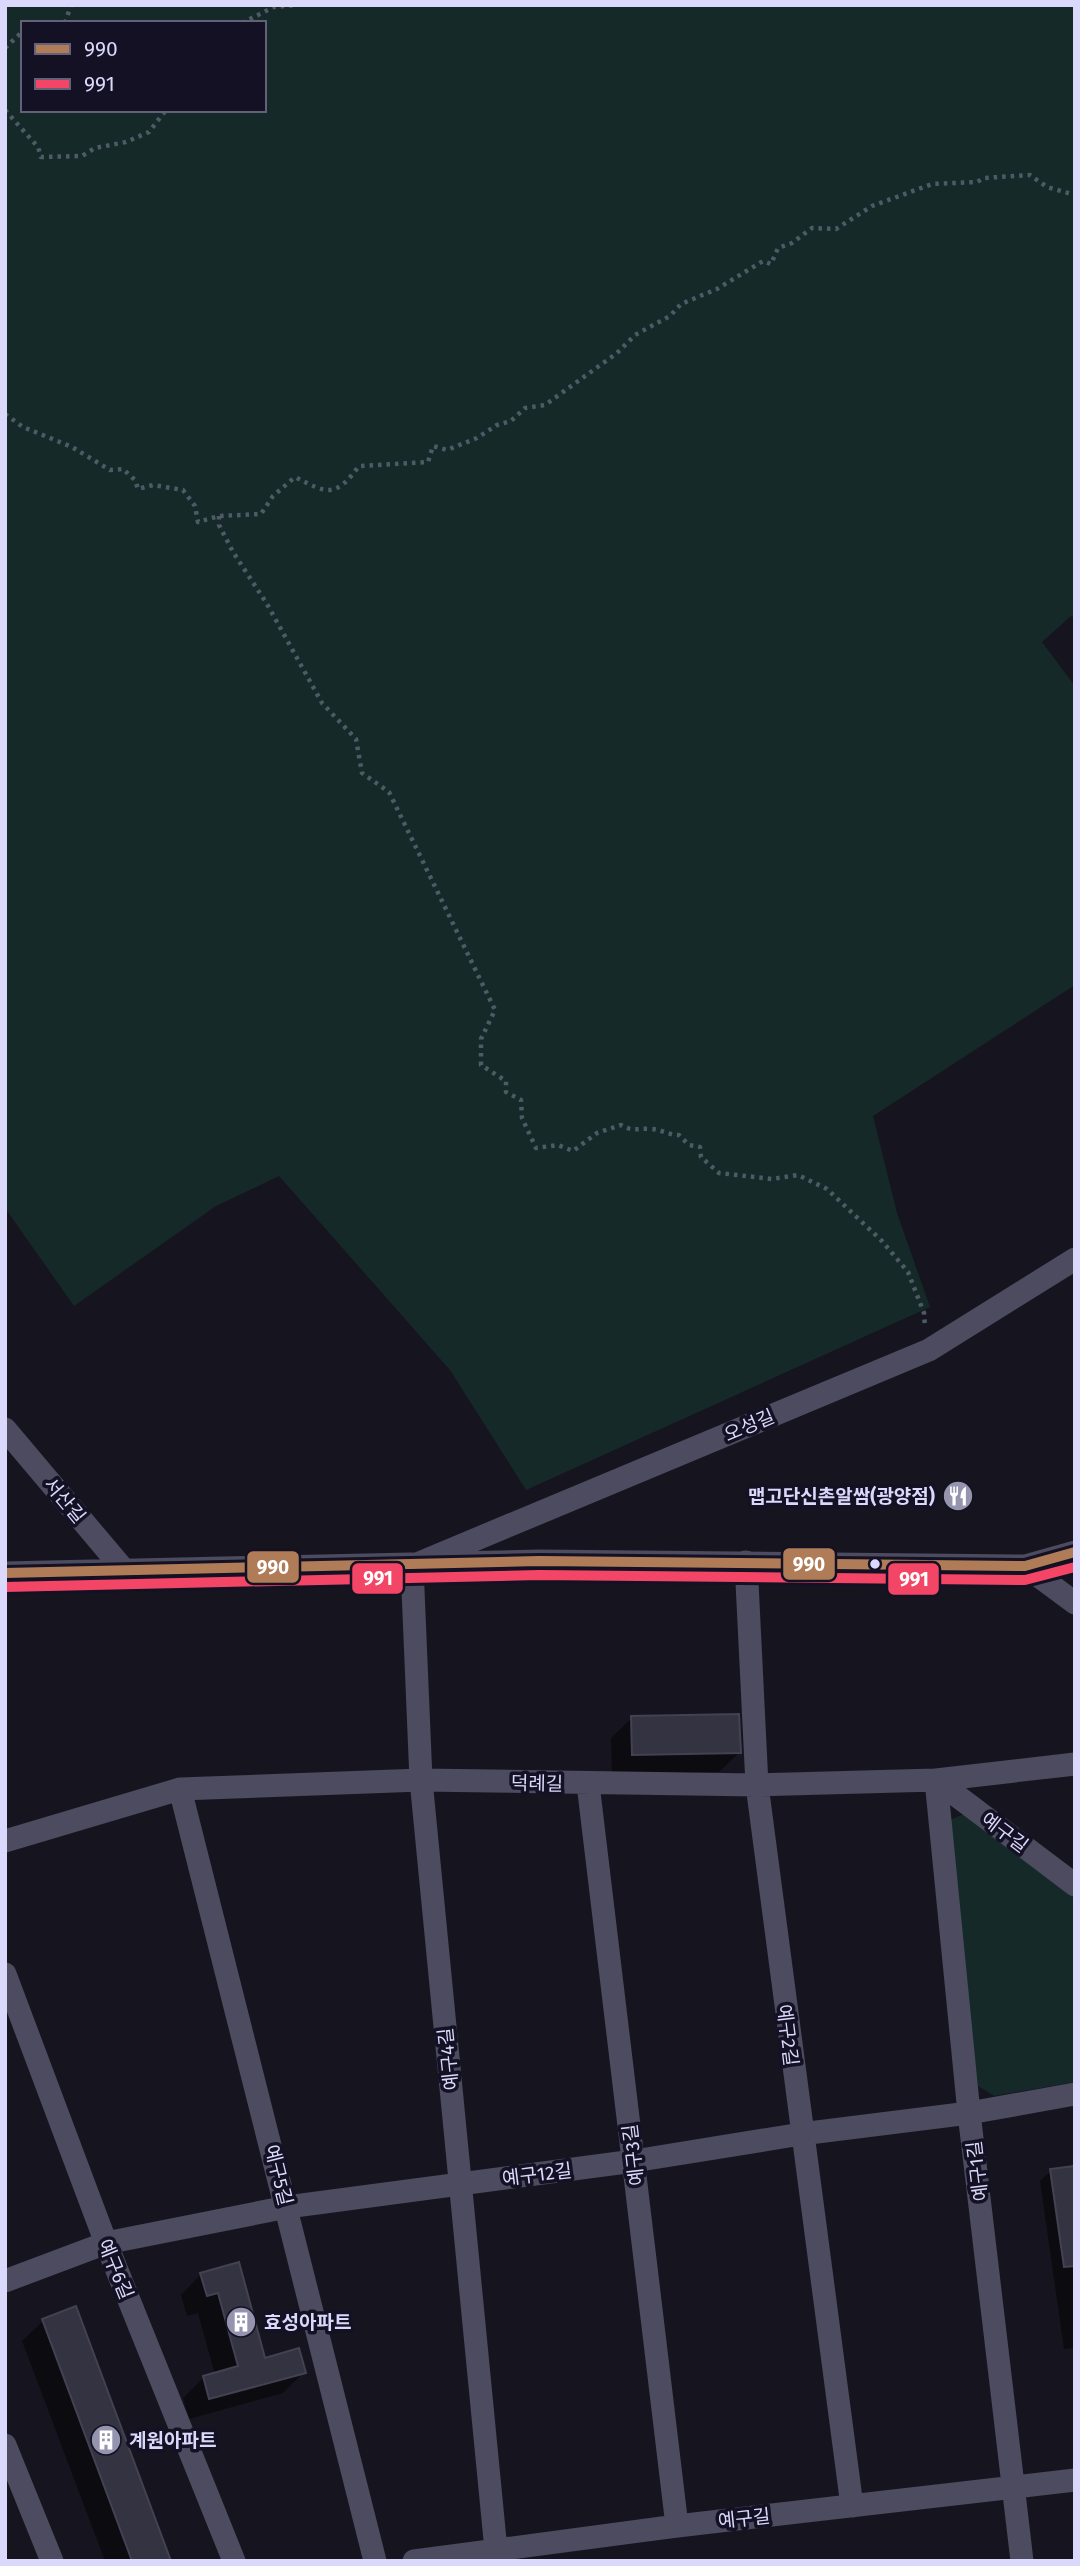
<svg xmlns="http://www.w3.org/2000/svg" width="1080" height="2566" font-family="'Fira Sans','Noto Sans KR',sans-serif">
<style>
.green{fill:#152929;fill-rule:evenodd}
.shadow{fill:#0007}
.building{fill:#343341;stroke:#434152;stroke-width:2}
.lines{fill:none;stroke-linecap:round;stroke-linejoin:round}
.path{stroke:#4e5b66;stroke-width:4.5;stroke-dasharray:3.5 5;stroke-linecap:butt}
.minor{stroke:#4c4b5f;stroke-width:23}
.bus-1-casing{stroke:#131123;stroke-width:16}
.bus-2-casing{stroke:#131123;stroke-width:16}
.bus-1{stroke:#b07c57;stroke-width:10}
.bus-2{stroke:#f34667;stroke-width:10}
.bus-dot{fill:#dad8fb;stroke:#131123;stroke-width:2.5}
.labels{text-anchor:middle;stroke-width:7;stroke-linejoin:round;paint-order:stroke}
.street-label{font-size:19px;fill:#dad8fb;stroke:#131123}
.poi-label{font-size:19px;font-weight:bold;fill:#dad8fb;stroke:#131123;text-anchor:start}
.line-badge{stroke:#131123;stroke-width:2.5}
.badge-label{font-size:19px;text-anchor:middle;font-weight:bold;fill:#fff}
</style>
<rect width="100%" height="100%" fill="#16151f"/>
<path class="green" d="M5 5H1075V618L1071 616 1042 642 1075 686V985L873 1116 897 1213 930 1307 526 1490 450 1370 279 1176 216 1206 74 1306 5 1208ZM23 23H264V110H23Z
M964 1814 1075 1894V2082L994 2096 978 2086 947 1821Z"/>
<path class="shadow" d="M632 1718 740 1752 719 1772 612 1775 611 1738Z
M1075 2167V2348L1064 2349 1040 2181 1051 2171Z
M238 2264 264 2360 304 2372 283 2393 189 2419 183 2398 204 2377 215 2375 198 2313 187 2316 181 2295 201 2274Z
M75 2309 169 2561H105L22 2341 43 2321Z"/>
<path class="building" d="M739 1714 741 1753 632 1755 631 1716Z
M1075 2166V2266L1064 2267 1050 2169Z
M239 2262 265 2358 299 2348 306 2373 209 2399 203 2376 238 2366 218 2293 207 2296 200 2273Z
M76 2306 171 2561H132L42 2319Z"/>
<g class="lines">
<path class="path" d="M65 23 71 5
M242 23 274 7 297 5
M5 48 23 31
M5 110 38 147 41 157 82 156 95 148 126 142 149 132 166 110
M5 414 23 427 72 447 110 470 123 469 135 480 138 489 153 485 183 490 195 506 198 522 219 516 261 514 273 496 295 477C328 494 335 498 359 466L428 462 433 446 447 450 477 438 497 425 511 421 525 408 545 405 617 353 635 335 670 316 681 304 717 289 763 261 771 264 778 248 792 243 812 228 836 229 872 206 932 184 977 182 984 178 1030 175 1047 187 1075 195
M219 516V525L233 552 267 604 322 703 356 739 362 773 389 792 495 1010 481 1039V1065L506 1081V1092L521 1100 522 1118 536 1148 558 1145 573 1151 597 1133 621 1125C632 1132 638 1128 650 1129 661 1129 668 1135 679 1135L689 1145 700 1147 701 1157 719 1173 772 1179 798 1175 827 1189 882 1241 908 1272 924 1313 925 1327"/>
<path class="minor" d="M5 1429 124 1570
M746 1562 757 1785 852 2506
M1025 1566 1075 1603
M5 1573 539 1561 1025 1566 1075 1552
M936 1780 969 2113 1022 2561
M936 1780 1075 1885
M588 1784 677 2526
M180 1789 375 2561
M5 1841 180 1789 421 1780 757 1785 936 1780 1075 1764
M5 1974 106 2243 234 2561
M5 2281 106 2243 287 2207 634 2161 801 2134 969 2113 1075 2094
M5 2445 52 2561
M496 2550 421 1780 412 1566 929 1350 1075 1259
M414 2561 677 2526 1075 2480"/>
<g class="bus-1-casing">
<path id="bus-1" d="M5 1573 539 1561 1025 1566 1075 1552"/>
</g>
<g class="bus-2-casing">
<path id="bus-2" d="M5 1587 539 1575 1025 1580 1075 1567"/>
</g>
<use href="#bus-1" class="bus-1"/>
<use href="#bus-2" class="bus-2"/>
</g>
<defs>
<g id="restaurant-disc" transform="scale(1.575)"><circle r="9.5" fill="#9594ae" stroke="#131123"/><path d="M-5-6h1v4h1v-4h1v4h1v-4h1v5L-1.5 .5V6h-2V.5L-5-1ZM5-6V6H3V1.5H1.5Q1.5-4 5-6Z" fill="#fff"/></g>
<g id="building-disc" transform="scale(1.575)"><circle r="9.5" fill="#9594ae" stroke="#131123"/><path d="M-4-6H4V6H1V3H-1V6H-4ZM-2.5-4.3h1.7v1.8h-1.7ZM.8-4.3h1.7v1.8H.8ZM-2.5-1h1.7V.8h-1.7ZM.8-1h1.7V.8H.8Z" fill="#fff"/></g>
</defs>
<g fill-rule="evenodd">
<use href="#restaurant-disc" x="958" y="1496"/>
<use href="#building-disc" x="241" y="2322"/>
<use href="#building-disc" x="106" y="2440"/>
</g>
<circle class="bus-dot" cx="875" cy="1564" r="6"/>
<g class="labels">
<g class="street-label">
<text transform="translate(749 1425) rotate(-23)" y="7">오성길</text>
<text transform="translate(65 1500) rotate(50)" y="7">서산길</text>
<text transform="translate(537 1783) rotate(1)" y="7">덕례길</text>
<text transform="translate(1005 1832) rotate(37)" y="7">예구길</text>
<text transform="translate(788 2035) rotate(83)" y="7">예구2길</text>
<text transform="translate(448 2059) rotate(-96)" y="7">예구4길</text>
<text transform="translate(633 2155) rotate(-97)" y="7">예구3길</text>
<text transform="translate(977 2171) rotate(-97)" y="7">예구1길</text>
<text transform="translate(537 2174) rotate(-7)" y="7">예구12길</text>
<text transform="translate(279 2175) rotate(76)" y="7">예구5길</text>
<text transform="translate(116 2269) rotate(68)" y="7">예구6길</text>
<text transform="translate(744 2518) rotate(-6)" y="7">예구길</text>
</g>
<g class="poi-label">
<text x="935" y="1503" text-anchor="end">맵고단신촌알쌈(광양점)</text>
<text x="264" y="2329">효성아파트</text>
<text x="129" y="2447">계원아파트</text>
</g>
</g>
<g class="line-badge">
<rect x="782" y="1547" width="54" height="34" rx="7" fill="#b07c57"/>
<rect x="246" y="1550" width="54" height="34" rx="7" fill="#b07c57"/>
<rect x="351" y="1562" width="53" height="33" rx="7" fill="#f34667"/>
<rect x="887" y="1562" width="53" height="34" rx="7" fill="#f34667"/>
</g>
<g class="badge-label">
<text x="809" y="1571">990</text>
<text x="273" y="1574">990</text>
<text x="378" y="1585">991</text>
<text x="914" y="1586">991</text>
</g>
<rect width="1080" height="2566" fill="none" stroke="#dad8fb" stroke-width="14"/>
<rect x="21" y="21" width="245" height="91" fill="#131123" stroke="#636179" stroke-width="2"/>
<rect x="35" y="44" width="35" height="10" fill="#b07c57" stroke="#636179" stroke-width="2"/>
<text x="84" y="56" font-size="21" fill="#dad8fb">990</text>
<rect x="35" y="79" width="35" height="10" fill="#f34667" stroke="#636179" stroke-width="2"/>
<text x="84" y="91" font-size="21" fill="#dad8fb">991</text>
</svg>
